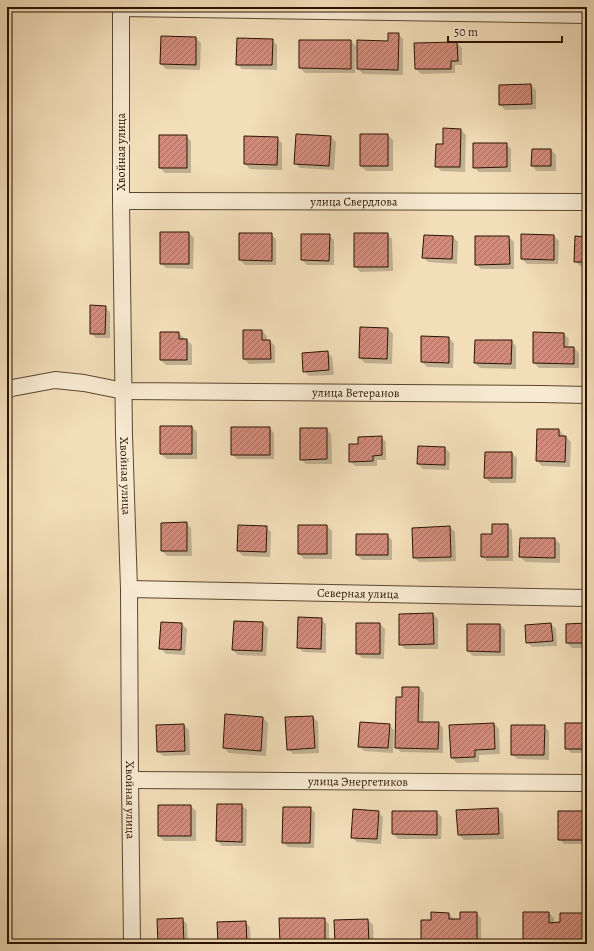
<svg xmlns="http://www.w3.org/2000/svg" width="594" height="951" font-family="Alegreya,serif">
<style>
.shadow{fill:#0003}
.building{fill:url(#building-hatch);stroke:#2a1300}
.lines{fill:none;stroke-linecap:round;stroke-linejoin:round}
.minor-casing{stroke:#5c462e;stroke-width:18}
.minor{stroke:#f7ead2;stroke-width:16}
.labels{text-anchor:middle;stroke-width:4;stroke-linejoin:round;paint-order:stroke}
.street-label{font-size:12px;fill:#2a1300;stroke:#f7ead2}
</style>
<defs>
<pattern id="building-hatch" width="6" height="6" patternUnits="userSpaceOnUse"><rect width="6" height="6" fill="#d28b7b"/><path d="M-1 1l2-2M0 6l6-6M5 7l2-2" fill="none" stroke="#ab7062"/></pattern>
</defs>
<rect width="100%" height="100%" fill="#f2deb9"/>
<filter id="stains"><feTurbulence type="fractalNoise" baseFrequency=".005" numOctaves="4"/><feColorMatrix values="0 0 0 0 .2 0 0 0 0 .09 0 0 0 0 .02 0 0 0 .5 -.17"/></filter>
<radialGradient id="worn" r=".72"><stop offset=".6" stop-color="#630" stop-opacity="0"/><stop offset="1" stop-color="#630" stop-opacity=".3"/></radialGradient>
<path class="shadow" d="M398 34 403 39V75L363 74 358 69Z
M162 37 196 38 201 43 200 70 166 69 161 64Z
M272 40 277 45V70L242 69 237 64Z
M351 41 356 46 355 73H305L300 68Z
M457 43 462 48V65H455V73L421 74 416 69Z
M531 85 536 90V109L505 110 500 105Z
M461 130 466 135 465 172 441 171 436 166Z
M388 135 393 140V171H366L361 166Z
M186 136 191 141V173H165L160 168Z
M331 137 336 142 334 170 300 168 295 163Z
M277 138 282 143V170L250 169 245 164Z
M506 144 511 149V172H479L474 167Z
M551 150 556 155V171H537L532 166Z
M189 233 194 238 193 269 166 268 161 263Z
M271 234 276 239V265H245L240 260Z
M387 234 392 239 393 271 360 272 355 266Z
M329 235 334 240V265H307L302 260Z
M554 236 559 241 558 264H527L522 259Z
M453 237 458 242 457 264 428 262 423 257Z
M509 237 514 242V269H481L476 264Z
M587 238V266H580L575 261Z
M105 307 110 312V338H96L91 333Z
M388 329 393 334 392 364 365 363 360 358Z
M262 331 267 336V341H270L275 346V363L249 364 244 359Z
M179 333 184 338V340H187L192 345V365H166L161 360Z
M564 334 569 339 568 348H574L579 353V368H539L534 363Z
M422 337 449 338 454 343 453 368 427 367 422 362Z
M511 341 516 346V369L480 368 475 363Z
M327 352 332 357 334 375 309 376 304 371Z
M192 427 197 432V459H166L161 454Z
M269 428 274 433V459H237L232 454Z
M326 429 331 434 332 464H306L301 459Z
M559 430 564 435V437H566L571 442 570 467 542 466 537 461Z
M381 437 386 442V460H377V466H355L350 461 359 445Z
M419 447 445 448 450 453 449 470 423 469 418 464Z
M512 453 517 458 516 483H491L485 478Z
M186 523 191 528 192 556H167L162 551Z
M507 525 512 530 513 561H487L482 556 493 535Z
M299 526H327L332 531V559H304L299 554Z
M266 527 271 532 270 557 243 556 238 551Z
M450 527 455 532 456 561 419 562 414 557Z
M387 535 392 540V560H362L357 555Z
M555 539 560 544V563L526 562 520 557Z
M433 614 438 619V649H405L400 644Z
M321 619 326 624V653L303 652 298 647Z
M263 623 268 628 266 656 238 655 233 650Z
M182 624 187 629 185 655 166 654 161 649Z
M380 624 385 629 384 659 362 658 357 653Z
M551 624 556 629 557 646 532 647 527 642Z
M587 624V648H572L567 643Z
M468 625H500L505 630V656H473L468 651Z
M419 688 424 693 423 723H438L443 728V753L401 752 396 747 403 698Z
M313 717 318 722 319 753 293 754 288 749Z
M263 718 268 723 266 756 229 753 224 748Z
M494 724 499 729 500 754 479 755V762L457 763 452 758 450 726Z
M587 724V753H571L566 748Z
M184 725 189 730 190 755 163 756 158 751Z
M389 725 394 730 393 753 364 751 359 746Z
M544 726 549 731V760L517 759 512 754Z
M242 805 247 810 246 846H222L217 841Z
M191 806 196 811V841H164L159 836Z
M310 808 315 813 314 848 288 847 283 842Z
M498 809 503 814 504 839 464 840 459 835Z
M378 812 383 817 381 844 357 842 352 837Z
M436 812 442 817 441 839H398L393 834Z
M587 812V844H564L559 839Z
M476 913 481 918V944H422L432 921 449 914 454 919V920H461Z
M549 913 554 918V924H561L582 914 587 919V944H525L524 943Z
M182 919 187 924 188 944H159Z
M324 919 329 924V944H281Z
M368 920 373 925 374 944H336Z
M245 922 250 927 251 944H219Z"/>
<path class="building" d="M388 33H399L398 70 357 69V40L388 41Z
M161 36 196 37V65L160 64Z
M237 38 273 39 272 65H236Z
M299 40H351V69L299 68Z
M457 42 458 61H451V69H415L414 43Z
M531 84 532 104 499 105V85Z
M443 128 461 129 460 167H435L436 144H443Z
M296 134 331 136 329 166 294 164Z
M360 134H388V166H360Z
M159 135H187V168H159Z
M244 136 278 137 277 165 244 164Z
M586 136H587V168H586Z
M473 143H507V167L473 168Z
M532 149H551V166H531Z
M160 232H189V264H160Z
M239 233H272V261L239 260Z
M354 233H388V267H354Z
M301 234H330L329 261 301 260Z
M521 234 554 235V260L521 259Z
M424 235 453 236 452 259 422 258Z
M475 236H509L510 264 475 265Z
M575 236 587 237V262H574Z
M90 305 106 306 105 334H90Z
M360 327 388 328 387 359 359 358Z
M243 330H262V340H270L271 359H243Z
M160 332H179V339H187V360H160Z
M533 332 564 333V347H574V364L533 363Z
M421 336 449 337V363L421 362Z
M475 340H512L511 364 474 363Z
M328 351 329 370 303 372 302 353Z
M160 426H192V454H160Z
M231 427H270V455H231Z
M300 428H327V459L300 460Z
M537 429H559V436H566L565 462 536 461Z
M382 436V455L373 456V461L349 462V444H358V437Z
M418 446 445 447V465L417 464Z
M485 452H512V478H484Z
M187 522V551H161V523Z
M492 524H508V557H481V534H492Z
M238 525 267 526 266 552 237 551Z
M298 525H327V554H298Z
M450 526 451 557 413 558 412 528Z
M356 534H388V555H356Z
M583 536H587V560H583Z
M520 538H555V558L519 557Z
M433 613 434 644 399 645V614Z
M298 617 322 618 321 649 297 648Z
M234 621 263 622 262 651 232 650Z
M161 622 182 623 181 650 159 649Z
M356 623H380V654H356Z
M551 623 553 641 526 643 525 625Z
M587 623V643H566V624Z
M467 624H500V652L467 651Z
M402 687H419L418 722H439L438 749 395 748 396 697H402Z
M225 714 263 717 261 751 223 748Z
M313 716 315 748 287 750 285 717Z
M360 722 390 724 388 748 358 747Z
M494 723 495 749 475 750V757L451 758 449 725Z
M565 723H587V749H565Z
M184 724 185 751 157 752 156 725Z
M511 725H545L544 755H511Z
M217 804H242V842L216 841Z
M158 805H191V836H158Z
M283 807H311L310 843H282Z
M498 808 499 834 458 835 456 810Z
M353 809 379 811 377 839 351 838Z
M392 811H437V835L392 834Z
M558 811H587V840H558Z
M431 912 449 913V919H460V912H477V944H421V920H431Z
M523 912H549V923L560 922V913H583V943H523Z
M183 918 184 944H158L157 919Z
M279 918H325V944H280Z
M368 919 369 944H335L334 920Z
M246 921 247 944H218L217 922Z"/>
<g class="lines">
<g class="minor-casing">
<g id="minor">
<path id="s1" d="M121 7V201L124 434 129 589 130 780 132 944"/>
<path d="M121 8 587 15"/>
<path id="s2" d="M121 201 587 202"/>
<path id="s3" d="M7 390 12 388 55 380 84 383 124 391 542 394 587 395"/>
<path id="s4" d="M129 589 587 598"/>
<path id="s5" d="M130 780 587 783"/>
</g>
</g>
<use href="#minor" class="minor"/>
</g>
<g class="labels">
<g class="street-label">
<text transform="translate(121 152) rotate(-90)" y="4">Хвойная улица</text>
<text dy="4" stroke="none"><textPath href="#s2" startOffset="233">улица Свердлова</textPath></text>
<text dy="4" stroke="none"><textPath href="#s3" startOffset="351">улица Ветеранов</textPath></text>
<text dy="4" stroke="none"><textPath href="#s1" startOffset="469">Хвойная улица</textPath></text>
<text dy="4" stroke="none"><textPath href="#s4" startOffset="229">Северная улица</textPath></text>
<text dy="4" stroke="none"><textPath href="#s5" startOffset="228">улица Энергетиков</textPath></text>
<text dy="4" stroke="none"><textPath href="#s1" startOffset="793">Хвойная улица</textPath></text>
</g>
</g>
<rect width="594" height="951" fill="none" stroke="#f2deb9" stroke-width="24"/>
<rect x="8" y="8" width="578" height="935" fill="none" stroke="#2a1300" stroke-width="2"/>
<rect x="12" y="12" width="570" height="927" fill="none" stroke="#2a1300"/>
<path d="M448 36v6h114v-6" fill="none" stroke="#2a1300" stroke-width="2"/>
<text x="454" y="36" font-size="12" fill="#2a1300" stroke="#f7ead2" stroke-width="3" paint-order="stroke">50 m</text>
<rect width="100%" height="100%" filter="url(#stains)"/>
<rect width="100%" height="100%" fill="url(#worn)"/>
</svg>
